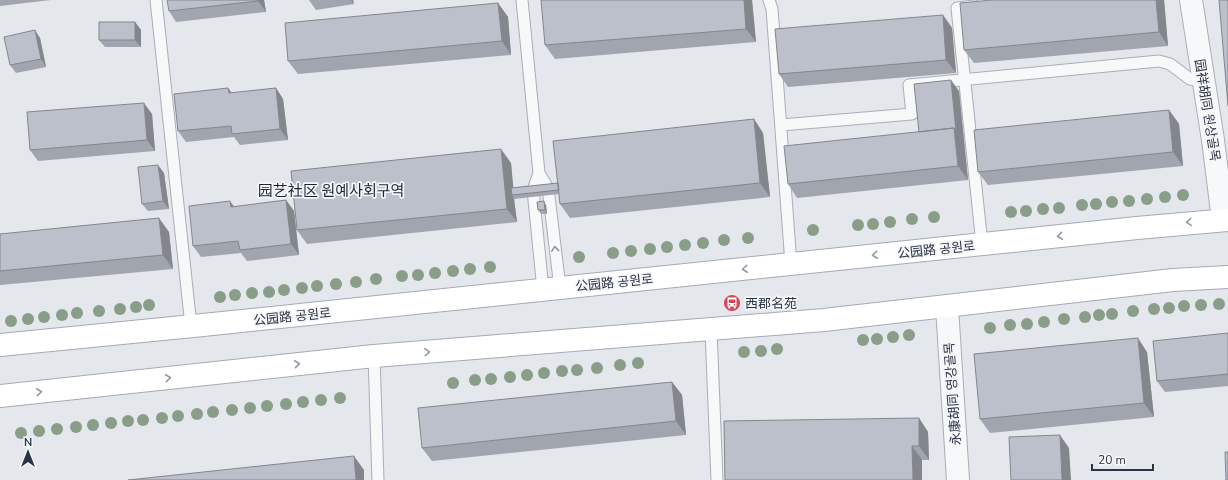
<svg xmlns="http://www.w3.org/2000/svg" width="1228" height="480" font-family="'Nunito Sans','Noto Sans SC','Noto Sans KR',sans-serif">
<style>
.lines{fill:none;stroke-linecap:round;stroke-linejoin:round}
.service-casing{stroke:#a9aeb7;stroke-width:13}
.minor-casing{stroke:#a9aeb7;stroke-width:24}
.primary-casing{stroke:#a3abb8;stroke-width:24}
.service{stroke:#f7f8fa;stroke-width:11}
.minor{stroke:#f7f8fa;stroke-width:22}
.primary{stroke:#fff;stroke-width:22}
.tree{fill:#899d89}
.wall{fill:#a1a5ae}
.shaded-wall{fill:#83868d}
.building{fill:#bbc0ca;stroke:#83868d}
.oneway{stroke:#959aa2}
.oneway2{stroke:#9196a0}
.labels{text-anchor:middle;stroke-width:3.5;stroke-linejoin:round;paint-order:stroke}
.street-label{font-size:13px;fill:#2b3445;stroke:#f4f6f9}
.poi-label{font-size:13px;fill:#2b3445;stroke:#f4f6f9;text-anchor:start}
.quarter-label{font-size:15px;fill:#1d2536;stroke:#f4f6f9}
</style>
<rect width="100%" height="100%" fill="#e4e7ec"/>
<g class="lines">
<g class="service-casing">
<path id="service" d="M156 0 191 326
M522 0 539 173 533 190 543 290
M769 0 772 9 791 264
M975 6 957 8 982 244
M781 125 912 114 909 85 1159 61 1170 64 1190 79 1203 81
M539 173 548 188 560 288
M711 330 717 480
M374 356 378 480"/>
</g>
<g class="minor-casing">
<path id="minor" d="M1191 0 1213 140 1223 220
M947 307 958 480"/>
</g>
<g class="primary-casing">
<path id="primary" d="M0 345 203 325 1137 228 1228 220
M0 396 374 356 824 320 1173 280 1228 277"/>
</g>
<use href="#service" class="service"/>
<use href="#minor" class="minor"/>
<use href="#primary" class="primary"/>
</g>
<g class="tree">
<circle cx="1183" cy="195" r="6"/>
<circle cx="1165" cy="197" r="6"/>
<circle cx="1147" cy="199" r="6"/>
<circle cx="1129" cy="201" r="6"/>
<circle cx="1112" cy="202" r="6"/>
<circle cx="1096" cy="204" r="6"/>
<circle cx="1082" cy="205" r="6"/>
<circle cx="1059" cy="208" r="6"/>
<circle cx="1043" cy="209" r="6"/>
<circle cx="1026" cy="211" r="6"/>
<circle cx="1011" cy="212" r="6"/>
<circle cx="934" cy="217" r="6"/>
<circle cx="912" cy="219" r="6"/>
<circle cx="890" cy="222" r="6"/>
<circle cx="873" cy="224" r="6"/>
<circle cx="858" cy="225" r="6"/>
<circle cx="813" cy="230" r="6"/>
<circle cx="748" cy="238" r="6"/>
<circle cx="724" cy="240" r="6"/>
<circle cx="703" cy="243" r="6"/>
<circle cx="685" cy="245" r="6"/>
<circle cx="667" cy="247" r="6"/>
<circle cx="650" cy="249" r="6"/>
<circle cx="631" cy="251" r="6"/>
<circle cx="613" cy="253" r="6"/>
<circle cx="579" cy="257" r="6"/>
<circle cx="490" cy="267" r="6"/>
<circle cx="470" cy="269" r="6"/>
<circle cx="453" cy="271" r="6"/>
<circle cx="435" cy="273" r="6"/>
<circle cx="418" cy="275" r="6"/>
<circle cx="402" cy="276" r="6"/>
<circle cx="376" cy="279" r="6"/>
<circle cx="356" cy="282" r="6"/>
<circle cx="336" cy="284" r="6"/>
<circle cx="317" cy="286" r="6"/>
<circle cx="302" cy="288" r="6"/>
<circle cx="284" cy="290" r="6"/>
<circle cx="269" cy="292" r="6"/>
<circle cx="252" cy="293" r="6"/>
<circle cx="235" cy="295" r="6"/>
<circle cx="220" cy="297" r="6"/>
<circle cx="1219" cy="304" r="6"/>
<circle cx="149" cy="305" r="6"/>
<circle cx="1201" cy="305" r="6"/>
<circle cx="1184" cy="306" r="6"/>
<circle cx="136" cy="307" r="6"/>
<circle cx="1169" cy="308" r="6"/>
<circle cx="120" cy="309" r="6"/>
<circle cx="1154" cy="309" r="6"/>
<circle cx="99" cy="311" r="6"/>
<circle cx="1133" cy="311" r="6"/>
<circle cx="77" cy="313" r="6"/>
<circle cx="1112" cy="314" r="6"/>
<circle cx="62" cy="315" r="6"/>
<circle cx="1099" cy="315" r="6"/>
<circle cx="44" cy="317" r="6"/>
<circle cx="1085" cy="317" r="6"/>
<circle cx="28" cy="319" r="6"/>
<circle cx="1064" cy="319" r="6"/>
<circle cx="11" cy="321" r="6"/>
<circle cx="1044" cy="322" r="6"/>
<circle cx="1027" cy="324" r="6"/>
<circle cx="1010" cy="325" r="6"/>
<circle cx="990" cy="328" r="6"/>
<circle cx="909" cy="335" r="6"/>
<circle cx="893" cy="337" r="6"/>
<circle cx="877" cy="339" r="6"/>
<circle cx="863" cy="340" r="6"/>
<circle cx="777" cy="349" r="6"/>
<circle cx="761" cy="351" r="6"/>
<circle cx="744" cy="352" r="6"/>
<circle cx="638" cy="363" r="6"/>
<circle cx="620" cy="365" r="6"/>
<circle cx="597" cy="368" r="6"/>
<circle cx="577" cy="370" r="6"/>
<circle cx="562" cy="371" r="6"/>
<circle cx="544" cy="373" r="6"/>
<circle cx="527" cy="375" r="6"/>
<circle cx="510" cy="377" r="6"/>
<circle cx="491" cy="379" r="6"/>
<circle cx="475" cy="380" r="6"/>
<circle cx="453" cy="383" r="6"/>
<circle cx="340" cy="398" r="6"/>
<circle cx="321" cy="400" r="6"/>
<circle cx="303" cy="402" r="6"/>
<circle cx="286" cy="404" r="6"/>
<circle cx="267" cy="406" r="6"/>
<circle cx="250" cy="408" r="6"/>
<circle cx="232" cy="410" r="6"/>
<circle cx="213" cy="412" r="6"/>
<circle cx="197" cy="414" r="6"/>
<circle cx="178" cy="416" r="6"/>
<circle cx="162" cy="418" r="6"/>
<circle cx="143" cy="420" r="6"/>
<circle cx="128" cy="421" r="6"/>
<circle cx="111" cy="423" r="6"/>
<circle cx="93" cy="425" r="6"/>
<circle cx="76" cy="427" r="6"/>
<circle cx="57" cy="429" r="6"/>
<circle cx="39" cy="431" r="6"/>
<circle cx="21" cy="433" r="6"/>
</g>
<path class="wall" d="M0 0H51L0 6Z
M264 0 266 12 176 22 169 11Z
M309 0H353L354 4 316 10Z
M752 0 756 42 555 59 545 45Z
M992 0H1164L1168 46 974 63 964 50Z
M498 3 508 17 511 55 298 74 288 61Z
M943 15 952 28 956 73 788 87 779 74Z
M135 22 141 30V47H105L99 40Z
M40 38 46 67 16 73 10 65Z
M228 88 232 93 276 88 283 99 288 140 240 145 234 137 186 142 178 131Z
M959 91 968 180 797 198 788 184 919 132Z
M1169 110 1179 124 1183 166 988 185 978 172Z
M152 114 155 151 38 161 30 150Z
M754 119 763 133 770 197 570 218 560 204 559 194 514 199 517 222 307 244 297 230 511 163 513 188 558 183Z
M164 173 169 209 148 211 142 204Z
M286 200 294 211 299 255 247 261 241 253 201 257 193 246 234 207Z
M546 205 547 214H541L538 210Z
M169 232 173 269 0 285V234Z
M1228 333V386L1165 392 1157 381Z
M1147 352 1154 417 990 433 980 419Z
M672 382 682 395 686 435 432 461 422 448Z
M919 418 928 432 929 460H922L725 480Z"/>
<path class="shaded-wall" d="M258 0H264L266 12 258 1Z
M351 0H353L354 4Z
M744 0H752L756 42 746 29Z
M1156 0H1164L1168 46 1159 32Z
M498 3 508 17 511 55 502 41Z
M943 15 952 28 956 73 946 60Z
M135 22 141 30V47L135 40Z
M35 30 40 38 46 67 41 59Z
M951 80 959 91 968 180 958 166 954 128Z
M228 88 236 99 229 93Z
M276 88 283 99 288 140 280 129Z
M144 103 152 114 155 151 147 140Z
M1169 110 1179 124 1183 166 1173 152Z
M754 119 763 133 770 197 760 183Z
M501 149 511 163 514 195H512L514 199 517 222 507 209Z
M158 165 164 173 169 209 163 201Z
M286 200 294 211 299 255 291 244Z
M230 201 238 212 231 207Z
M544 201 546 205 547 214 545 210Z
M159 218 169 232 173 269 163 255Z
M1138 338 1147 352 1154 417 1144 403Z
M672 382 682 395 686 435 676 421Z
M919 418 928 432 929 460 919 446Z
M1060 435 1069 448 1071 480H1062Z
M912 446 922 460V480H913Z
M354 456 364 470V480H356Z"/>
<path class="building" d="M167 0H258V1L169 11Z
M541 0H744L746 29 545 45Z
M992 0H1156L1159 32 964 50 960 3Z
M1219 0H1228V106Z
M498 3 502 41 288 61 285 23Z
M943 15 946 60 779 74 775 29Z
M99 22H135V40H99Z
M35 30 41 59 10 65 4 37Z
M951 80 956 131 954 128 919 132 914 84Z
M228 88 229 93 276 88 280 129 232 134 231 126 178 131 174 94Z
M144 103 147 140 30 150 27 112Z
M1169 110 1173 152 978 172 974 130Z
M754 119 760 183 560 204 553 141Z
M954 128 958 166 788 184 784 146Z
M501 149 507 209 297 230 291 171Z
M158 165 163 201 142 204 138 167Z
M558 183 559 190 512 195 511 188Z
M286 200 291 244 240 250 238 241 193 246 189 206 230 201 231 207Z
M544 201 545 210H538L537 202Z
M159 218 163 255 0 271V234Z
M1228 333V374L1157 381 1153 341Z
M1138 338 1144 403 980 419 974 354Z
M672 382 676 421 422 448 418 408Z
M919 418V446H912L913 480H725L724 421Z
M1060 435 1062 480H1011L1009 437Z
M1225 452H1228V480H1226Z
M354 456 356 480H128Z"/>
<defs><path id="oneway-chevron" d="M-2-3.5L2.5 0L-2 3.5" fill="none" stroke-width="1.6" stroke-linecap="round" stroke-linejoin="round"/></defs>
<g class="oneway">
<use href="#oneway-chevron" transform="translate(1189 222) rotate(175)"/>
<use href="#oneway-chevron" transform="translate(1060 236) rotate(174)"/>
<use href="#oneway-chevron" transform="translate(875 255) rotate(174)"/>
<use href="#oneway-chevron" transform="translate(745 269) rotate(174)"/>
<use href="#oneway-chevron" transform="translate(427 352) rotate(-4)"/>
<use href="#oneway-chevron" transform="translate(297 364) rotate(-6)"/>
<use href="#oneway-chevron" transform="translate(168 378) rotate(-6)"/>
<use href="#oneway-chevron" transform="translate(39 392) rotate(-6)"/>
</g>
<use class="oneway2" href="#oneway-chevron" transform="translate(555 249) rotate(-96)"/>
<defs>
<g id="bus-disc" transform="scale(0.9)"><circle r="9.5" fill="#d1495b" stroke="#f4f6f9"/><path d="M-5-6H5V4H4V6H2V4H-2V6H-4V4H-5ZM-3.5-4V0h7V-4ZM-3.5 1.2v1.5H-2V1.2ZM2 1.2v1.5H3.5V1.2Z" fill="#fff"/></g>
</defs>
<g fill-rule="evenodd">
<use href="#bus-disc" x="732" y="303"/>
</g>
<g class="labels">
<g class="street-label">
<text transform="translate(1208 110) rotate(81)" y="5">园祥胡同 원상골목</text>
<text transform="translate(936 249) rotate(-6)" y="5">公园路 공원로</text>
<text transform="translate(614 282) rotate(-6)" y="5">公园路 공원로</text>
<text transform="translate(292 316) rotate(-6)" y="5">公园路 공원로</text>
<text transform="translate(952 394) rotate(-94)" y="5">永康胡同 영강골목</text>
</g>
<g class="poi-label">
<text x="745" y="308">西郡名苑</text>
</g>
<g class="quarter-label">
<text x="331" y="196">园艺社区 원예사회구역</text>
</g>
</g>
<g transform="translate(28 452)" stroke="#f4f6f9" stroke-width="3" paint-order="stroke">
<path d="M0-3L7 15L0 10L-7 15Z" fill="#2b3445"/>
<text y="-6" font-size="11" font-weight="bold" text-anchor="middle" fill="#2b3445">N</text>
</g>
<path d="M1092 464v6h61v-6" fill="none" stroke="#2b3445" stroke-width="2"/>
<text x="1098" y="464" font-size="12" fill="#2b3445" stroke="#f4f6f9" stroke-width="3" paint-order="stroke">20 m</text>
</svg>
